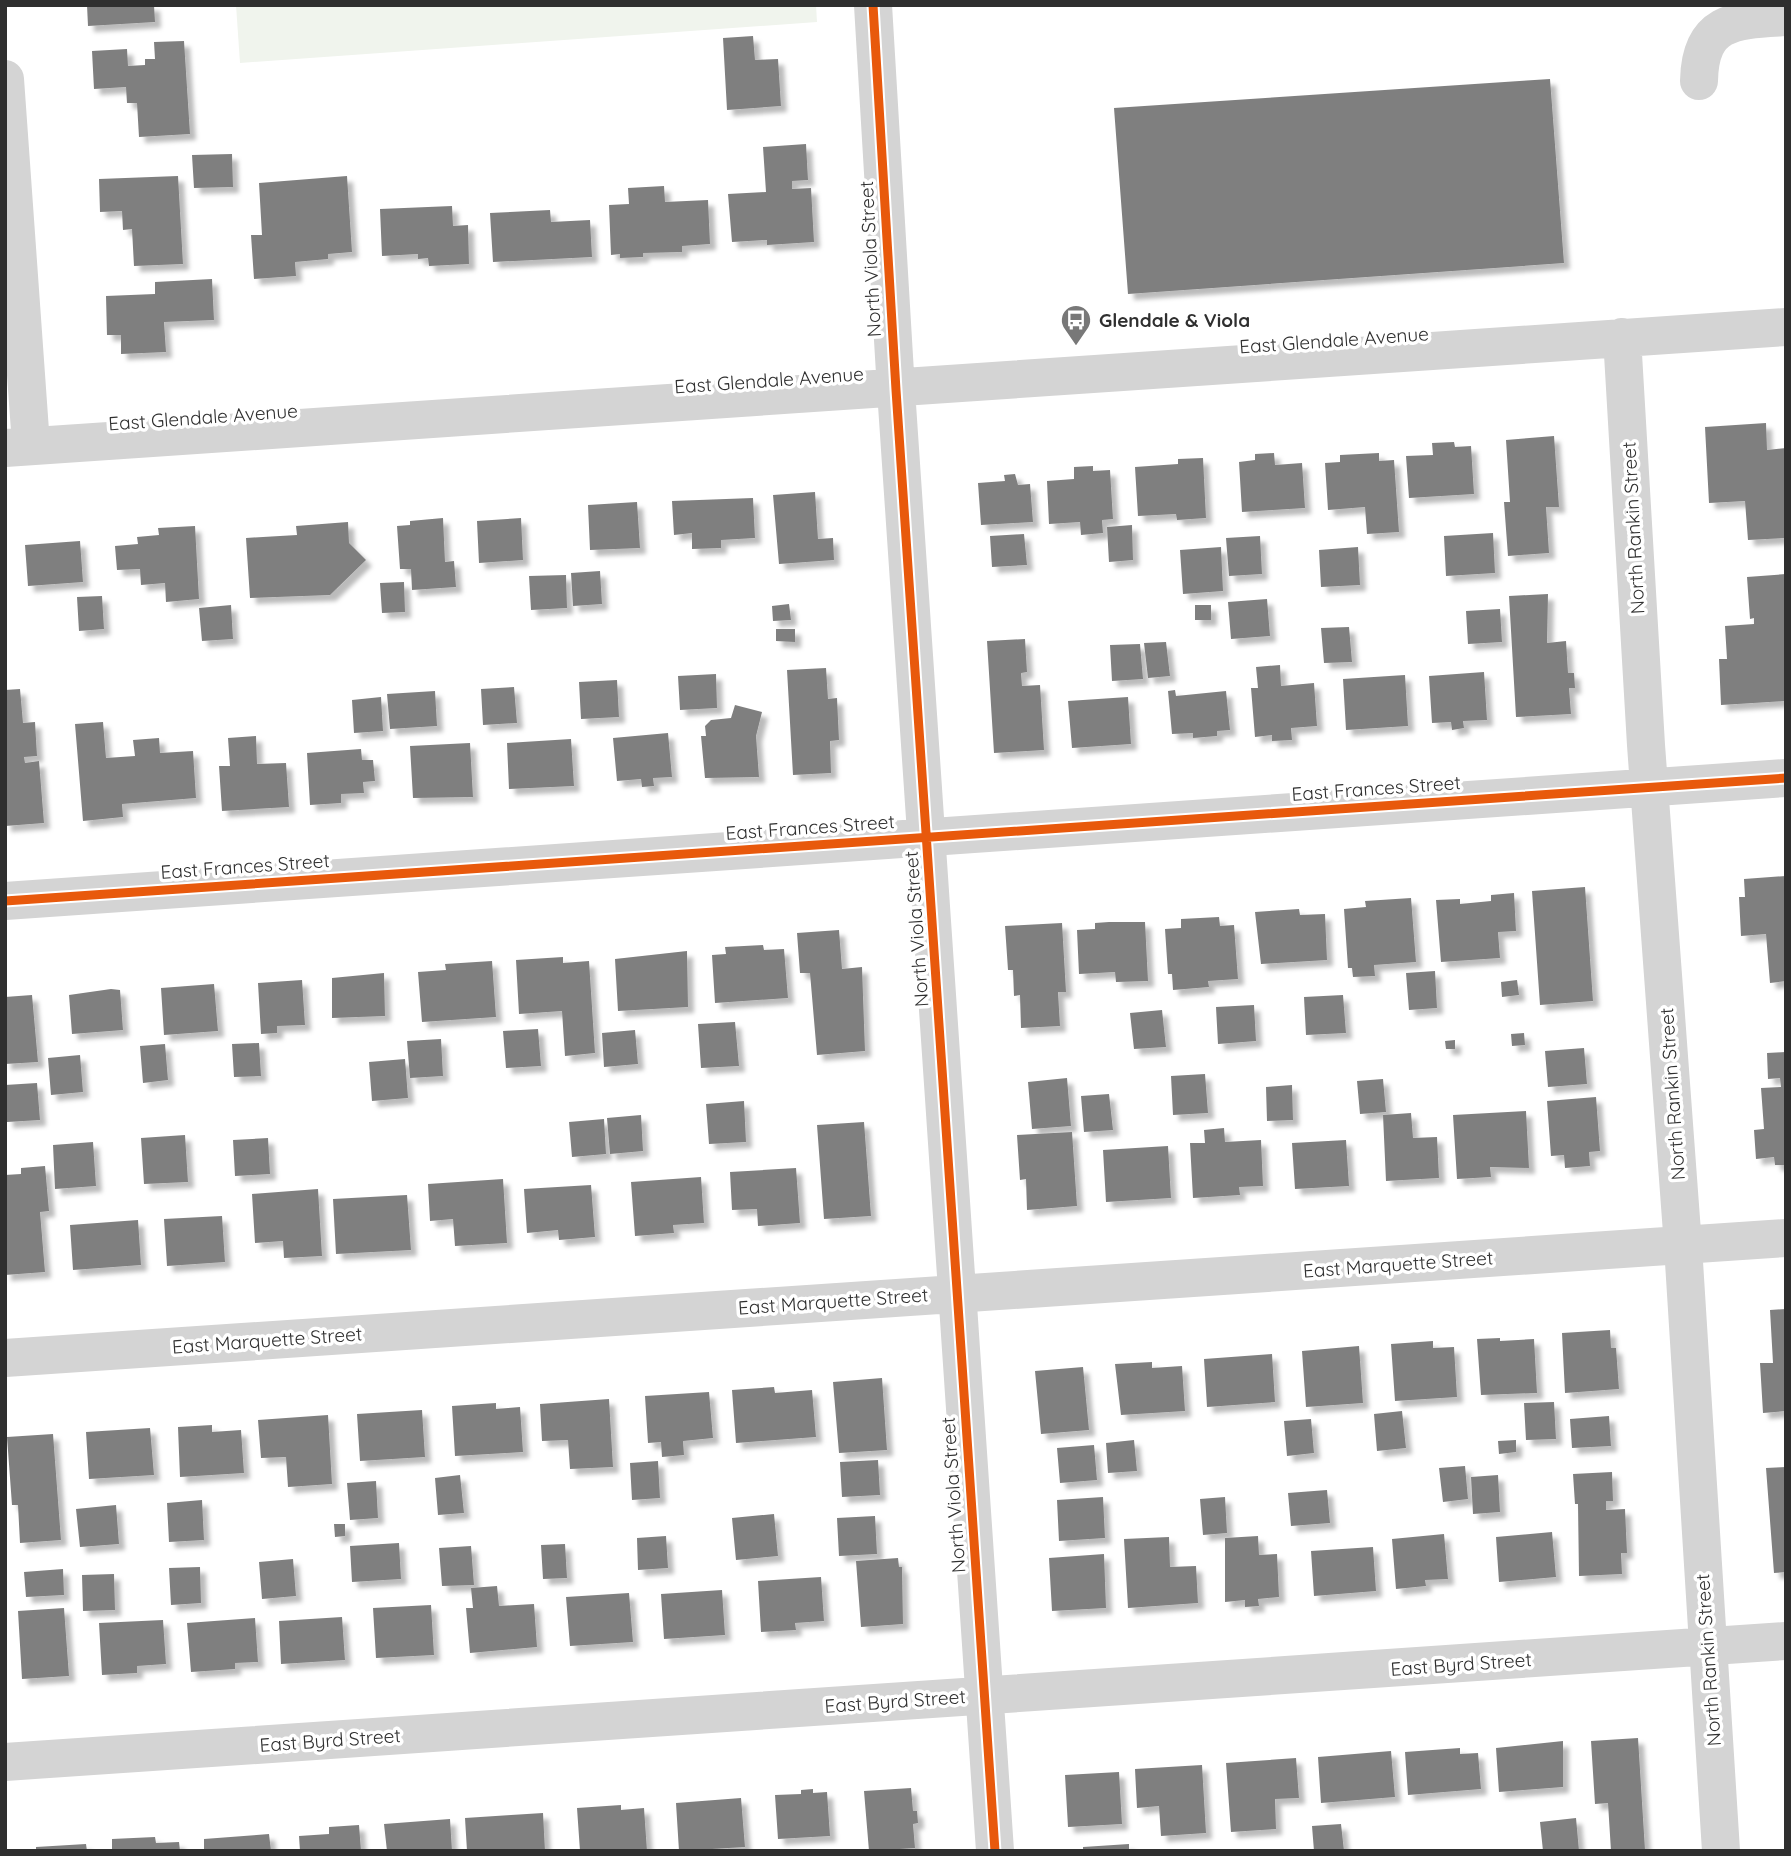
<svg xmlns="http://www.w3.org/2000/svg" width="1791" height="1856" font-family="Quicksand,sans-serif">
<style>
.green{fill:#f0f4ed}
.building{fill:#7f7f7f;filter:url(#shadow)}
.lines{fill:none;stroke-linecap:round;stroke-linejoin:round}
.minor{stroke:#d4d4d4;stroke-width:38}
.cycleway-casing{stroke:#fff;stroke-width:13}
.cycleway{stroke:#e8590c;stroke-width:9}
.labels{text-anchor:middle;stroke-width:7;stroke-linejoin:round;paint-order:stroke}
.street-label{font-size:19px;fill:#2f2f2f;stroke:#fff}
.poi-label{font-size:19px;font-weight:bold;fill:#2f2f2f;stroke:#fff;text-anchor:start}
</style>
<defs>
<filter id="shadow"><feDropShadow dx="6" dy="6" stdDeviation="2" flood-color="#0004"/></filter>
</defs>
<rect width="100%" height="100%" fill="#fff"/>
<path class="green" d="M236 5H816L817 22 240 63Z"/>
<path class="building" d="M87 5H154L155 22 88 26Z
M753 36 755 60 778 59 781 106 727 110 723 38Z
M184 41 190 134 139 137 137 103H127L126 87 94 89 92 51 127 49 128 66 145 65V59H155L154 42Z
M1550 79 1564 263 1128 294 1114 108Z
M806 144 808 180 792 181V189L811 188 814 242 767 245V240L732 242 728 194 766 192 763 147Z
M232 154 233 187 194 188 192 155Z
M178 176 183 264 134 266 132 229 123 230 122 211 100 212 99 179Z
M347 176 352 252 328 254V259L295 262 296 276 254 279 251 235H262L259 183Z
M664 186 665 202 708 200 710 244 682 246V252L643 253V257L620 258V254L611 255 609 205 629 204 628 188Z
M452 206 453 226 468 225 469 264 429 266 428 258 418 259V254L382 256 380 209Z
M550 210 551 222 590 220 592 257 493 262 490 213Z
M212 279 214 320 164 322 166 352 121 354V335H107L106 296 155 294V282Z
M1766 423 1767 450 1786 448V538L1748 540 1745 501 1709 503 1705 427Z
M1554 436 1559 507H1546L1549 553 1508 556 1504 502H1510L1506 440Z
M1454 442 1455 447 1471 446 1474 494 1409 498 1406 456 1433 455 1432 443Z
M1274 453 1275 465 1302 463 1305 508 1242 512 1239 462 1255 460V454Z
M1379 453V461L1394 460 1399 532 1367 534 1365 507 1328 510 1325 463 1340 462V455Z
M1203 458 1206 518 1177 520 1176 514 1138 516 1135 467 1178 464V459Z
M1093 466V471L1110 470 1113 519 1102 520 1103 533 1081 535 1080 522 1049 524 1047 481 1074 479V467Z
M1015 474 1018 485 1030 484 1033 522 981 525 978 483 1005 481 1004 475Z
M815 492 818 539 833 538 834 560 779 564 773 495Z
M753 498 755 538 721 540V548L692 549V533L674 535 672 501Z
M637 502 640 548 590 550 588 505Z
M443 518 445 562 454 561 456 587 412 590 411 569H400L397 526 410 525V521Z
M521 518 523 560 479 563 477 521Z
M348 522 349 543 366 560 330 595 250 598 246 538 297 535 296 526Z
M1132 525 1133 560 1109 562 1107 527Z
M195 526 199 599 166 602 165 583 141 585 140 569 117 570 115 546 138 544 137 537 159 535 158 528Z
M1493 533 1495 573 1446 576 1444 536Z
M1024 534 1027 565 992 567 990 536Z
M1260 536 1262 574 1229 576 1226 538Z
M80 541 83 582 28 586 25 545Z
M1221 547 1223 591 1183 594 1180 550Z
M1358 547 1360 585 1321 587 1319 550Z
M600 571 602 604 573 606 571 573Z
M1786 574V701L1721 705 1719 659H1727L1725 626 1754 624V618L1750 619 1747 577Z
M566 575 567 608 531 610 529 576Z
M404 582 405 612 382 613 380 583Z
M1548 594 1547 643 1566 641 1568 673H1574L1575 688H1569L1571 714 1516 717 1509 596Z
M102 596 104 629 79 631 77 597Z
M1267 599 1270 636 1231 639 1228 602Z
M789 604 791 620 773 621 772 606Z
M231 605 233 639 202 641 199 608Z
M1195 605H1211V620H1195Z
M1500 609 1502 642 1468 644 1466 611Z
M1349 627 1352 662 1324 663 1321 628Z
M776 629H795V642L776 641Z
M1025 639 1027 672 1021 673 1022 686 1040 685 1044 750 994 753 987 641Z
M1166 642 1170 676 1148 678 1144 643Z
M1140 644 1143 679 1112 681 1110 645Z
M1280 665 1281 686 1314 683 1317 726 1291 728 1292 740 1272 741V735L1255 737 1251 688H1258L1256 667Z
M826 668 828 699 837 698 839 740 830 741 831 773 793 775 787 670Z
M1484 672 1487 720 1463 721 1464 728 1452 730 1451 722 1432 723 1429 676Z
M716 674 717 708 680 710 678 676Z
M1405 675 1408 726 1346 730 1343 679Z
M617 680 619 717 581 719 579 682Z
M514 687 517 723 483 725 481 689Z
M20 689 23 723 35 722 37 756 24 757 25 763 39 761 44 823 5 826V690Z
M1175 690 1176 696 1226 691 1230 730 1217 731V736L1193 738V733L1172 734 1168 691Z
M435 691 437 726 390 729 387 694Z
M381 697 383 731 354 733 352 700Z
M1128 697 1131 744 1072 748 1068 701Z
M735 705 762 712 756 736 759 777 705 778 701 736H706L705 726 711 720 731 718Z
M103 722 106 758 135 756 133 740 159 738 160 753 193 751 196 798 122 804 123 817 83 821 75 724Z
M668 733 672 777 653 778 654 786 642 787 641 779 617 781 613 738Z
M256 736 257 764 286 763 289 807 222 811 219 766H230L228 738Z
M571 739 574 786 509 789 507 743Z
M470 743 473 797 413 798 410 746Z
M361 749 362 760H373L375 781 363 782 364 793 341 794V803L310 805 307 753Z
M1786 876V981L1770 983 1766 934 1741 936 1739 897H1745L1744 879Z
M1585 887 1593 1001 1540 1005 1532 891Z
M1514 893 1516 931 1498 932 1500 958 1441 962 1436 900 1460 899V904L1491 901V895Z
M1411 898 1416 962 1374 965 1375 976 1353 977 1352 968H1348L1344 909 1366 907 1365 901Z
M1299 909 1300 915 1325 914 1327 960 1261 964 1255 912Z
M1219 917 1220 926 1234 925 1238 979 1208 981 1209 987 1173 990 1172 974H1168L1165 929 1181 928V919Z
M1109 922H1145L1148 981 1116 982 1115 972 1079 974 1077 930 1095 929V923Z
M1062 923 1066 992H1058L1060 1026 1021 1028 1020 995 1014 996 1013 970H1008L1005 926Z
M839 930 842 969 862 967 865 1051 817 1055 810 973H800L797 933Z
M763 945 764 950 784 949 788 998 715 1003 712 955 726 954 725 947Z
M687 951 688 1007 618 1011 615 959Z
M563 957V963L589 961 595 1053 565 1056 562 1011 519 1014 516 960Z
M492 961 496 1017 422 1022 418 972 446 970 445 964Z
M1435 971 1437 1008 1409 1010 1406 973Z
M384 973 385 1016 332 1018V978Z
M302 980 305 1025 277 1026V1033L261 1034 258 983Z
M1517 980 1519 995 1502 997 1501 982Z
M214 984 218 1031 164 1035 161 988Z
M111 989 120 990 123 1030 72 1034 69 995Z
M32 995 38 1062 5 1064V997Z
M1343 995 1346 1033 1306 1035 1304 997Z
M1254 1005 1256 1041 1218 1044 1216 1007Z
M1162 1010 1166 1047 1134 1049 1130 1013Z
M735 1022 739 1066 701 1068 698 1024Z
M538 1029 541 1066 506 1068 503 1031Z
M635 1030 638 1064 604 1067 602 1033Z
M1524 1033 1525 1045 1512 1046 1511 1034Z
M441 1039 443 1076 410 1078 407 1041Z
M1455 1040V1049H1446L1445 1041Z
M259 1043 261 1076 234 1077 232 1044Z
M165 1044 168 1080 143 1083 140 1046Z
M1584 1048 1587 1084 1548 1087 1545 1051Z
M1786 1052V1165H1775L1774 1157 1756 1159 1754 1130 1764 1129 1761 1088 1781 1087 1780 1078 1768 1079 1767 1053Z
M80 1055 83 1092 51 1095 48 1058Z
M405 1059 408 1098 372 1101 369 1062Z
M1205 1074 1208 1113 1173 1115 1171 1076Z
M1067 1078 1071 1126 1032 1129 1028 1082Z
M1383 1079 1386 1112 1360 1114 1357 1081Z
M37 1083 40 1120 7 1122 5 1085Z
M1292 1085 1293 1120 1267 1121 1266 1087Z
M1109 1094 1113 1130 1084 1132 1081 1096Z
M1596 1097 1600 1151 1589 1152 1590 1166 1565 1168 1564 1155 1551 1156 1547 1101Z
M744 1101 746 1142 709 1144 706 1104Z
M1526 1111 1529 1168 1490 1167 1491 1177 1457 1179 1453 1115Z
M1411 1113 1413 1138 1437 1137 1439 1178 1386 1181 1383 1115Z
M641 1115 643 1151 610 1154 607 1118Z
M604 1119 606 1154 572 1157 569 1122Z
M864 1122 871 1216 824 1219 817 1125Z
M1224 1128 1225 1142 1261 1140 1263 1186 1239 1187 1240 1195 1193 1198 1190 1143H1205L1204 1130Z
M1072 1132 1077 1206 1027 1210 1026 1179 1020 1180 1017 1135Z
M185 1135 188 1182 144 1184 141 1138Z
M268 1138 270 1174 235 1176 233 1140Z
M1346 1140 1349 1186 1295 1189 1292 1143Z
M93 1142 96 1186 55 1189 53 1145Z
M1168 1146 1171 1198 1106 1202 1103 1150Z
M45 1166 49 1211 40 1212 45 1272 5 1275V1175L21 1174V1168Z
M796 1168 800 1223 758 1226 757 1209 732 1210 730 1172Z
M701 1177 704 1223 673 1225 674 1233 635 1236 631 1182Z
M503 1179 507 1243 455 1246 453 1219 430 1221 428 1184Z
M591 1185 595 1237 559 1240 558 1230 527 1233 524 1189Z
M318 1189 322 1256 284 1258 283 1241 255 1243 252 1194Z
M407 1195 411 1250 336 1254 333 1199Z
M222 1216 225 1262 167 1266 164 1219Z
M138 1220 141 1265 73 1270 70 1225Z
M1786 1309V1411L1763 1413 1760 1363H1773L1770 1310Z
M1610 1330 1611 1348H1616L1619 1389 1565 1393 1562 1333Z
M1500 1338V1341L1534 1339 1537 1393 1481 1395 1477 1339Z
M1433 1341V1348L1454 1347 1457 1397 1395 1401 1391 1344Z
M1359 1346 1363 1403 1306 1407 1302 1351Z
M1272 1354 1275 1402 1207 1407 1204 1359Z
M1152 1362V1368L1182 1366 1185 1411 1121 1415 1115 1364Z
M1083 1367 1089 1430 1041 1434 1035 1371Z
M882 1378 887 1450 839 1453 833 1382Z
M774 1387 775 1393 812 1390 816 1437 736 1443 732 1390Z
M709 1392 713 1438 683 1441 684 1455 662 1457 661 1442 648 1443 645 1396Z
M609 1399 613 1467 570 1469 568 1440 542 1441 540 1404Z
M1554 1402 1556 1439 1526 1440 1524 1403Z
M496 1403V1409L520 1407 523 1452 455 1456 452 1406Z
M422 1410 425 1457 360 1461 357 1414Z
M1402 1411 1406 1448 1377 1451 1374 1414Z
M328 1415 332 1484 288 1487 286 1457 261 1458 258 1420Z
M1609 1416 1611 1446 1572 1448 1570 1419Z
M1311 1419 1314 1453 1287 1456 1284 1421Z
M212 1425V1432L241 1430 244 1473 180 1477 178 1427Z
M150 1428 154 1475 89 1479 86 1432Z
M53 1434 61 1540 20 1543 18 1505H12L7 1437Z
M1134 1440 1137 1471 1108 1473 1106 1443Z
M1516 1440V1452L1499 1454 1498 1441Z
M1094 1445 1097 1480 1060 1483 1057 1448Z
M878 1460 880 1495 842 1497 840 1462Z
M658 1461 660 1498 632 1500 630 1463Z
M1465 1466 1468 1499 1443 1502 1439 1468Z
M1786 1467V1572L1774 1573 1766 1468Z
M1612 1472 1613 1501H1606V1510L1625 1509 1627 1553H1621L1622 1574 1579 1576 1578 1504H1575L1573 1474Z
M460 1475 464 1513 438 1515 435 1478Z
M1498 1475 1500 1512 1473 1514 1471 1477Z
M376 1481 378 1518 350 1520 347 1483Z
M1327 1490 1330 1523 1291 1526 1288 1493Z
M1103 1497 1105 1538 1059 1541 1057 1500Z
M1225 1497 1227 1533 1203 1535 1200 1499Z
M202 1500 204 1540 169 1542 167 1503Z
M116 1505 119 1544 80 1547 76 1509Z
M774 1514 778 1556 736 1560 732 1518Z
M875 1516 877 1554 839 1556 837 1518Z
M334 1524H345V1536L335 1537Z
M1552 1532 1556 1577 1499 1582 1496 1537Z
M1444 1534 1448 1579 1425 1580 1426 1586 1396 1589 1392 1539Z
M666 1536 668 1568 638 1570 637 1538Z
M1258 1536 1259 1555 1277 1554 1279 1597 1258 1599 1259 1606 1245 1607V1600L1225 1602V1538Z
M1169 1537 1170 1567 1196 1566 1198 1603 1128 1608 1124 1539Z
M399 1543 401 1579 352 1582 350 1546Z
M565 1544 567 1578 543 1579 541 1545Z
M471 1546 474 1585 442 1586 439 1548Z
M1373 1547 1376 1591 1314 1596 1311 1551Z
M1104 1554 1106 1608 1052 1611 1049 1558Z
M898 1558 899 1567H902L903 1624 861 1627 856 1561Z
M293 1559 296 1596 262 1599 259 1562Z
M200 1567 201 1603 171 1605 169 1568Z
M63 1569 64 1595 26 1597 24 1572Z
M114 1574 115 1610 83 1611 82 1575Z
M821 1577 824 1621 795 1623 796 1630 761 1632 758 1581Z
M497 1586 499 1606 534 1604 537 1647 470 1653 466 1608H473L471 1588Z
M722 1590 725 1635 664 1639 661 1594Z
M629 1593 633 1642 570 1646 566 1597Z
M431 1605 434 1655 376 1658 373 1608Z
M64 1608 69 1676 22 1679 18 1611Z
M342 1617 345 1660 281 1664 279 1621Z
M255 1618 258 1662 235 1663V1669L191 1672 187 1623Z
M163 1620 166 1664 137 1666V1673L102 1675 99 1623Z
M1638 1738 1645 1850 1611 1851 1608 1803 1595 1804 1591 1741Z
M1563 1741V1787L1499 1792 1496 1748Z
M1460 1748V1754L1478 1753 1481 1789 1408 1795 1405 1752Z
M1391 1751 1395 1797 1321 1803 1318 1757Z
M1296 1758 1299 1798 1275 1799 1276 1829 1231 1832 1226 1763Z
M1202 1765 1206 1833 1161 1836 1159 1806 1137 1808 1135 1769Z
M1119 1772 1122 1824 1068 1827 1065 1775Z
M911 1788 913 1811H917L918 1823 913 1824 915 1848 869 1851 864 1791Z
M813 1789V1793L827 1792 830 1836 778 1839 775 1795 801 1794V1790Z
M741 1798 745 1847 679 1851 676 1803Z
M621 1805V1810L644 1808 647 1851H580L577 1808Z
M543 1813 545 1851H467L465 1818Z
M1576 1818 1579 1851H1543L1540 1822Z
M450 1819 452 1851H387L384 1824Z
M1341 1824 1344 1851H1314L1312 1826Z
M359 1825 361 1851H300L299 1836 329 1834V1827Z
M269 1834 271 1851H204V1839Z
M155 1837 156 1843 179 1842 180 1851H112V1839Z
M86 1844 87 1851H36V1847Z
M1129 1844V1851H1083V1847Z"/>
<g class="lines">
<path class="minor" d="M873 5 896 390 995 1851
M5 79 31 445
M1699 81C1700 20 1735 20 1786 17
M1622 337 1646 745 1683 1246 1721 1851
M5 448 1786 327
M5 901 1786 778
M5 1358 1786 1238
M5 1762 1786 1641"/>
<g class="cycleway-casing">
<path id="cycleway" d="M873 5 896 390 995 1851
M5 901 1786 778"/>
</g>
<use href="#cycleway" class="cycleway"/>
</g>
<defs>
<g id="bus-pin" transform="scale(1.575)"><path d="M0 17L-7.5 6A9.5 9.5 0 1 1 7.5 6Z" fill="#787878" stroke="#fff"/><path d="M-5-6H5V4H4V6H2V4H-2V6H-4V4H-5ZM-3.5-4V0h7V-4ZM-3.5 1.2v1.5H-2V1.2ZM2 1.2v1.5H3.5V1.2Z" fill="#fff"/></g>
</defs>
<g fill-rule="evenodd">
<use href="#bus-pin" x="1076" y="320"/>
</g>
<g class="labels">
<g class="street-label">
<text transform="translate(870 259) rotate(-93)" y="7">North Viola Street</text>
<text transform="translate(1334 340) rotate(-4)" y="7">East Glendale Avenue</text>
<text transform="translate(769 380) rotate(-4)" y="7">East Glendale Avenue</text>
<text transform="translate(203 417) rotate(-4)" y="7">East Glendale Avenue</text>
<text transform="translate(1633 528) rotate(-93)" y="7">North Rankin Street</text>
<text transform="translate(1376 788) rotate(-4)" y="7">East Frances Street</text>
<text transform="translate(810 827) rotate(-4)" y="7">East Frances Street</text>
<text transform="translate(245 866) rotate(-4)" y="7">East Frances Street</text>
<text transform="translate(916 929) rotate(-94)" y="7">North Viola Street</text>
<text transform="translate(1672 1094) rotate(-94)" y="7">North Rankin Street</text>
<text transform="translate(1398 1264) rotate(-4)" y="7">East Marquette Street</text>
<text transform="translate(833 1301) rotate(-4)" y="7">East Marquette Street</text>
<text transform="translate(267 1340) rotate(-4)" y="7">East Marquette Street</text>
<text transform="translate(953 1495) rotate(-94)" y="7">North Viola Street</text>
<text transform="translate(1708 1660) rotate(-94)" y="7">North Rankin Street</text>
<text transform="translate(1461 1664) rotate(-4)" y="7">East Byrd Street</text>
<text transform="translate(895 1701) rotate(-4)" y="7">East Byrd Street</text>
<text transform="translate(330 1740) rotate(-4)" y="7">East Byrd Street</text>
</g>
<g class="poi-label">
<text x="1099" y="327">Glendale &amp; Viola</text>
</g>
</g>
<rect width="1791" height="1856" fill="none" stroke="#2f2f2f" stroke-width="14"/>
</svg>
